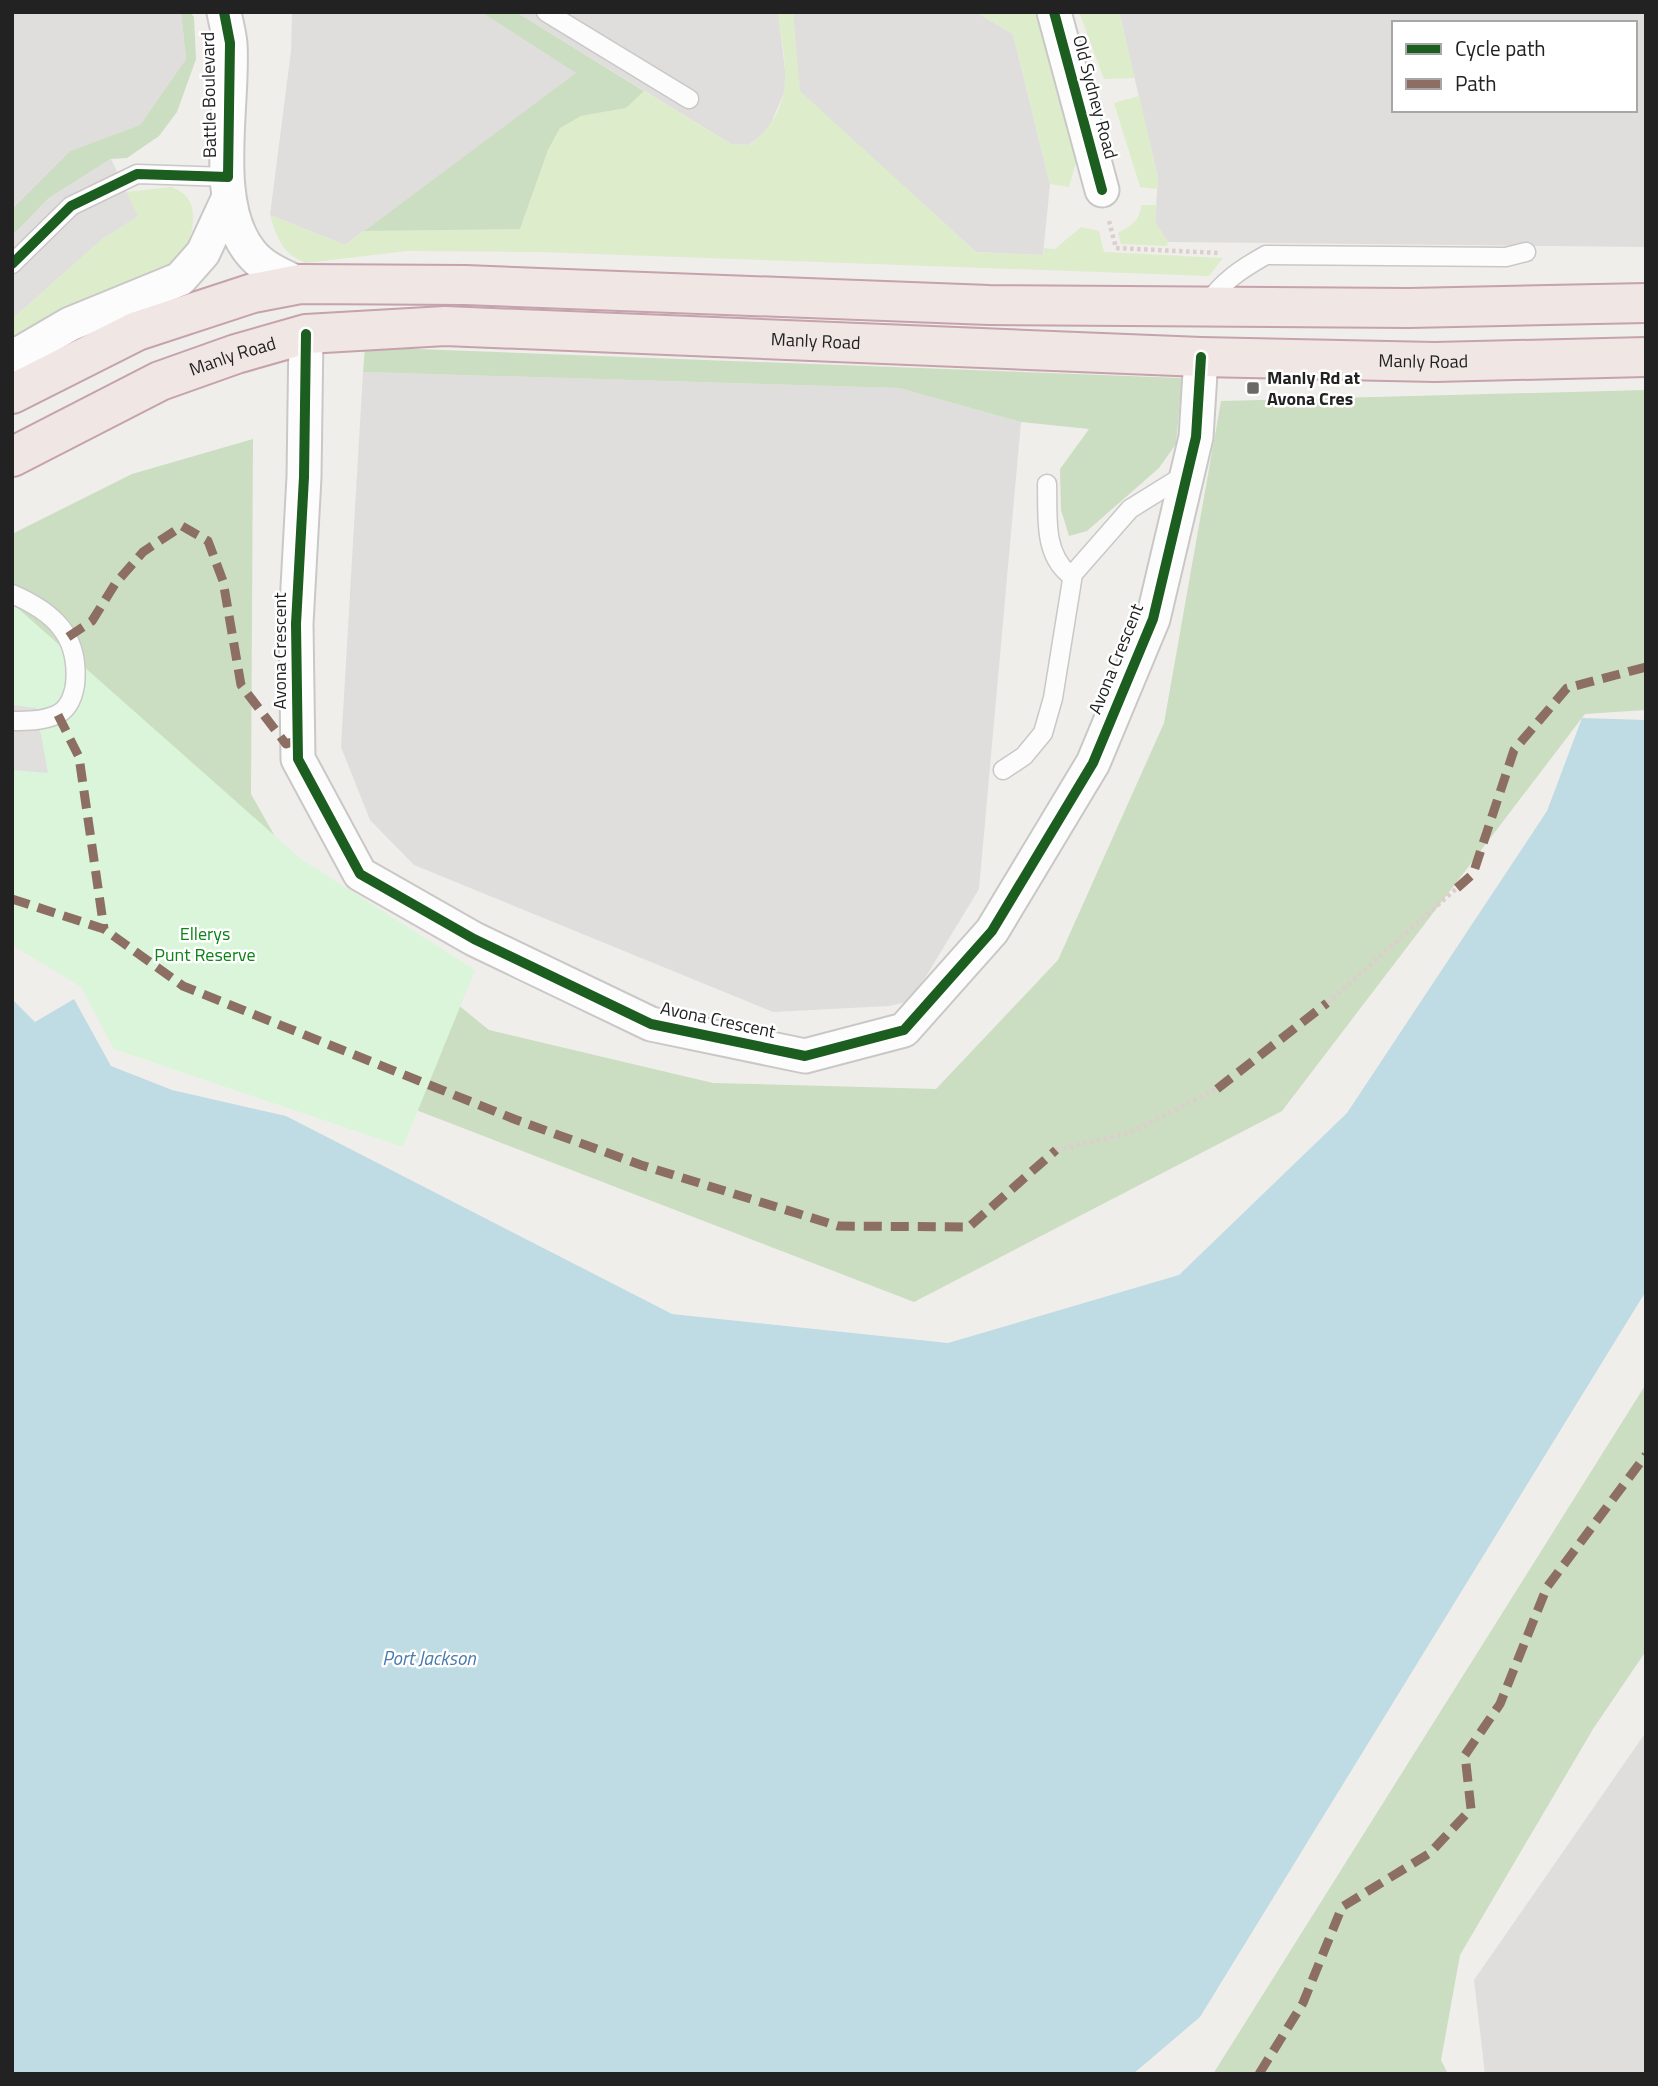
<svg xmlns="http://www.w3.org/2000/svg" width="1658" height="2086" font-family="'Titillium Web',sans-serif">
<style>
.residential{fill:#dfdedc;fill-rule:evenodd}
.grass{fill:#ddeccb}
.forest{fill:#cbdec1}
.park{fill:#daf5da}
.parking{fill:#e0dfde}
.water{fill:#bfdbe3}
.lines{fill:none;stroke-linecap:round;stroke-linejoin:round}
.service-casing{stroke:#c9c8c7;stroke-width:21}
.minor-casing{stroke:#c9c8c7;stroke-width:37}
.trunk-casing{stroke:#c5a2ac;stroke-width:42}
.path{stroke:#dccecd;stroke-width:4.5;stroke-dasharray:3.5 3.5;stroke-linecap:butt}
.service{stroke:#fdfcfc;stroke-width:18}
.minor{stroke:#fdfcfc;stroke-width:33}
.trunk{stroke:#f0e6e4;stroke-width:38}
.quiet{stroke:#8d6e63;stroke-width:9;stroke-dasharray:18 9;stroke-linecap:butt}
.cycleway-casing{stroke:#fff;stroke-width:15}
.cycleway{stroke:#1b5e20;stroke-width:10}
.poi-dot{fill:#6a6968;stroke:#fff;stroke-width:2.5}
.labels{text-anchor:middle;stroke-width:5;stroke-linejoin:round;paint-order:stroke}
.street-label{font-size:18px;fill:#222;stroke:#fff}
.poi-label{font-size:18px;font-weight:bold;fill:#222;stroke:#fff;text-anchor:start}
.park-label{font-size:18px;fill:#0c8416;stroke:#fff}
.water-label{font-size:19px;font-style:italic;fill:#4a7aab;stroke:#fff}
</style>
<rect width="100%" height="100%" fill="#f0eeeb"/>
<path class="residential" d="M12 12H181L186 59 140 125 70 151 12 209Z
M292 12H481L577 73 345 245 270 215 291 51Z
M516 12H778L787 86 768 130 749 145 731 144Z
M793 12H976L1013 34 1050 184 1043 255 976 252 799 91Z
M1119 12H1646V247L1168 242 1155 222 1158 178ZM1394 23H1635V110H1394Z
M363 372 899 388 1021 422 979 889 911 1001 889 1006 773 1012 414 865 370 820 341 747Z
M1646 1732V2074H1485L1474 1980Z"/>
<path class="grass" d="M778 12H793L800 91 976 252 1043 255 1044 248 1055 249 1081 227 1099 231 1104 252 1223 258 1209 276 539 252 407 251 306 263C282 254 277 238 270 215L345 245 364 231 520 229 548 150 560 128 581 116 626 108 644 91 731 144 750 145C798 106 785 67 778 12Z
M976 12H1045L1079 152 1069 187 1050 184 1013 34Z
M1079 12H1119L1135 78 1104 79Z
M1139 96 1158 178V189L1140 187 1114 103Z
M171 187C207 199 191 238 180 265L12 339V319L101 240 138 216 126 192Z
M1141 205H1157L1155 222 1168 242 1167 246 1121 244 1118 233C1132 225 1140 221 1141 205Z"/>
<path class="forest" d="M181 12H190L194 17 196 59 177 112 159 136 127 158 111 159 49 198 12 236V209L70 151 140 125 186 59Z
M481 12H516L644 91 626 108 581 116 560 128 548 150 520 229 364 231 576 73Z
M365 347 1182 378 1176 444 1159 468 1087 531 1069 536 1061 510 1060 469 1089 429 1021 422 899 388 363 372Z
M1646 390V710L1585 714 1282 1111 914 1302 250 1046 12 675V534L132 474 253 439 251 794 295 872 489 1030 713 1083 936 1089 1058 960 1164 723 1221 401Z
M1646 1384V1651L1593 1729 1460 1955 1441 2060 1448 2074H1213Z"/>
<path class="park" d="M12 603 301 859 475 970 403 1147 114 1049 81 987 12 945Z"/>
<path class="parking" d="M111 159 138 216 101 240 12 319V236L49 198Z
M12 705 36 708 48 773 12 770Z"/>
<path class="water" d="M1582 718 1646 720V1291L1200 2017 1133 2074H12V999L35 1022 74 999 111 1066 172 1090 286 1116 672 1314 948 1343 1179 1275 1347 1113 1547 811Z"/>
<g class="lines">
<g class="service-casing">
<path id="service" d="M546 12 689 99
M12 264 71 206 137 174 228 177
M1206 305C1223 281 1241 269 1266 255L1506 257 1526 252
M1047 484C1048 515 1043 553 1069 574H1073L1130 509 1188 473
M12 594C54 612 80 636 75 685 73 697 68 710 56 715 42 721 27 721 12 721
M1003 770 1024 756 1043 733 1053 698 1073 574"/>
</g>
<g class="minor-casing">
<path id="minor" d="M224 12C226 23 229 33 230 44 234 104 210 204 251 253 264 269 283 276 300 284
M1054 12 1102 190
M306 334 304 477 296 624 298 759 360 874 474 939 651 1024 805 1056 904 1030 992 931 1093 763 1153 619 1196 437 1201 357
M12 358 70 324 180 279 203 253 229 197"/>
</g>
<g class="trunk-casing">
<g id="trunk">
<path d="M12 394 137 331 253 293 300 284 465 285 989 305 1409 308 1646 303"/>
<path id="s1" d="M12 457 160 381 236 354 306 334 445 326 1201 357 1435 362 1646 357"/>
</g>
</g>
<path class="path" d="M1109 221 1116 248 1219 253
M1327 1003 1457 888
M1056 1150 1129 1133 1217 1089"/>
<use href="#service" class="service"/>
<use href="#minor" class="minor"/>
<use href="#trunk" class="trunk"/>
<path class="quiet" d="M68 637 92 621 115 584 143 552 182 526 208 541 223 581 241 685 286 744 298 740
M58 715 79 757 104 929
M1457 888 1473 874 1514 750 1567 688 1646 667
M12 899 104 929 183 986 514 1119 641 1165 838 1226 969 1227 1056 1150
M1217 1089 1327 1003
M1259 2074 1303 2003 1342 1907 1430 1853 1471 1809 1465 1755 1500 1704 1547 1587 1646 1455"/>
<g class="cycleway-casing">
<path id="cycleway" d="M1054 12 1102 190
M12 264 71 206 137 174 228 177 230 43 224 12
M306 334 304 477 296 624 298 759 360 874 474 939 651 1024 805 1056 904 1030 992 931 1093 763 1153 619 1196 437 1201 357"/>
</g>
<use href="#cycleway" class="cycleway"/>
</g>
<rect class="poi-dot" x="1246" y="381" width="14" height="14" rx="3.5"/>
<g class="labels">
<g class="street-label">
<text transform="translate(209 95) rotate(-91)" y="6">Battle Boulevard</text>
<text transform="translate(1095 97) rotate(75)" y="6">Old Sydney Road</text>
<text dy="6" stroke="none"><textPath href="#s1" startOffset="830">Manly Road</textPath></text>
<text dy="6" stroke="none"><textPath href="#s1" startOffset="243">Manly Road</textPath></text>
<text dy="6" stroke="none"><textPath href="#s1" startOffset="1438">Manly Road</textPath></text>
<text transform="translate(280 651) rotate(-90)" y="6">Avona Crescent</text>
<text transform="translate(1116 659) rotate(-68)" y="6">Avona Crescent</text>
<text transform="translate(718 1020) rotate(12)" y="6">Avona Crescent</text>
</g>
<g class="poi-label">
<text x="1267" y="384">Manly Rd at<tspan x="1267" dy="21">Avona Cres</tspan></text>
</g>
<g class="park-label">
<text x="205" y="940">Ellerys<tspan x="205" dy="21">Punt Reserve</tspan></text>
</g>
<g class="water-label">
<text x="429" y="1665">Port Jackson</text>
</g>
</g>
<rect width="1658" height="2086" fill="none" stroke="#222222" stroke-width="28"/>
<rect x="1392" y="21" width="245" height="91" fill="#ffffff" stroke="#a7a7a7" stroke-width="2"/>
<rect x="1406" y="44" width="35" height="10" fill="#1b5e20" stroke="#a7a7a7" stroke-width="2"/>
<text x="1455" y="56" font-size="21" fill="#222222">Cycle path</text>
<rect x="1406" y="79" width="35" height="10" fill="#8d6e63" stroke="#a7a7a7" stroke-width="2"/>
<text x="1455" y="91" font-size="21" fill="#222222">Path</text>
</svg>
